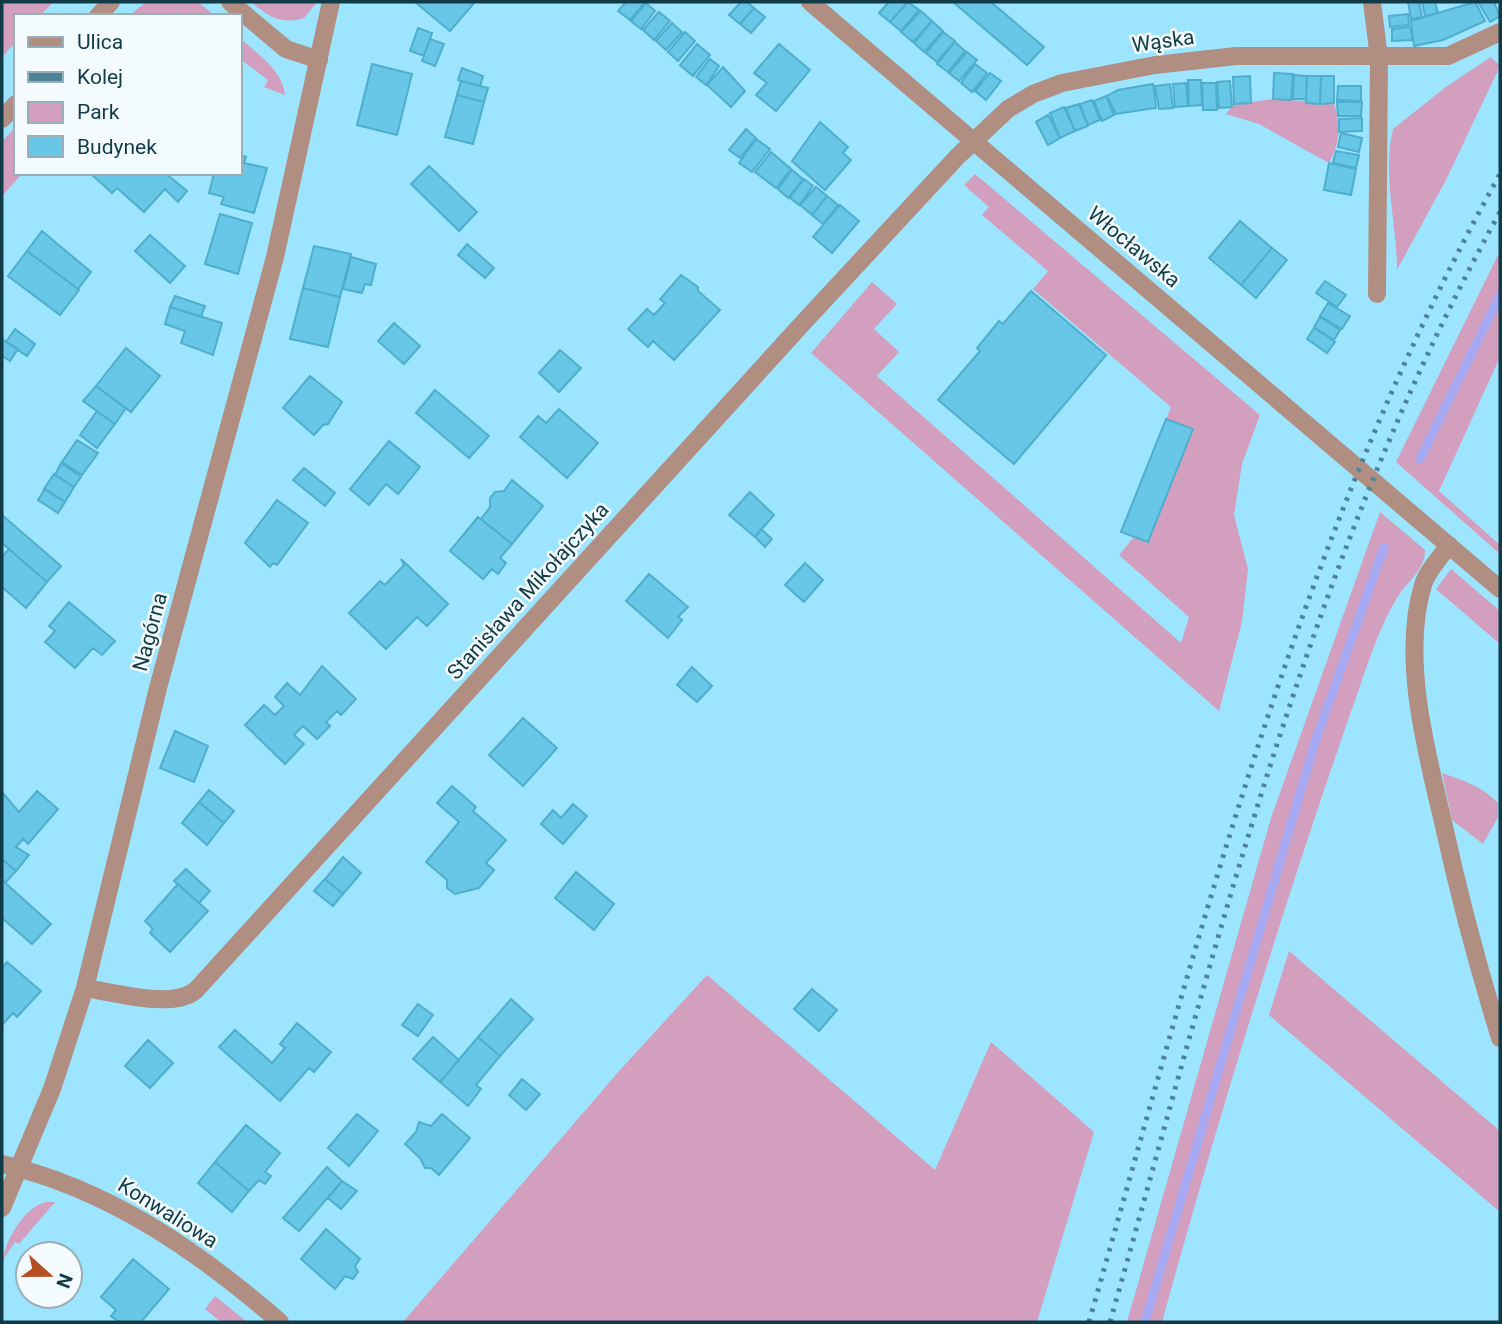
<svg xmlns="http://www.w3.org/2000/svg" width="1502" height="1324" font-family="Roboto,sans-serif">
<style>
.green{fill:#d29fbe}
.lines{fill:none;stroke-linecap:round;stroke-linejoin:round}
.stream{stroke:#a6a8f2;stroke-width:9}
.building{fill:#68c6e6;stroke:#4eaecd;stroke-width:2}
.minor{stroke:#b08f82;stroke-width:18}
.rail{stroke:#4e8497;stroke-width:5;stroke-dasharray:3.5 7;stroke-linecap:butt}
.labels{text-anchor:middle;stroke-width:5;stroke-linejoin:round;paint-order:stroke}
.street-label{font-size:21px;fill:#123b48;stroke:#f3fbff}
</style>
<rect width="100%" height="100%" fill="#9de5ff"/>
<path class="green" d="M2 2H53L40 16H16V42L2 57Z
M146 2H198L215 16H181L176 12 172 16H129Z
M251 2H317L304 18C281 25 269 17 251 2Z
M240 38C257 54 283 70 285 95L264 87 268 80 240 59Z
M1491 57 1500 66 1446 180 1397 270C1397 223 1382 176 1393 129L1447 86Z
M1273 99 1334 103C1341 126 1340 143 1329 163L1259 124 1226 114 1234 104Z
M16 127V173H23L2 196V141Z
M975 174 1260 415 1242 464 1234 515 1248 569 1242 622 1219 711 811 353 872 282 897 304 874 329 899 352 877 376 1181 643 1189 617 1119 555 1134 537 1148 542 1192 429 1166 419 1171 407 1033 289 1048 271 982 215 989 207 964 185Z
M1500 251V357L1439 491 1500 545V554L1396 462Z
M1380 512 1425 550C1425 571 1407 581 1397 598 1381 624 1370 657 1360 686 1286 896 1221 1108 1162 1322H1127L1271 818Z
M1451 569 1500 611V644L1436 589Z
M1442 773C1463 780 1483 787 1498 803V817L1483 844 1452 820Z
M1289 951 1500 1131V1212L1269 1015Z
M707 975 935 1170 991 1042 1094 1132 1037 1322H403L620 1070Z
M46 1202H55L19 1244 15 1242 4 1258 2 1268C2 1245 23 1207 46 1202Z
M215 1296 247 1322H221L205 1309Z"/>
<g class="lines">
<path class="stream" d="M1420 459 1500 295
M1145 1322 1315 742 1384 547"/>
</g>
<path class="building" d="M415 2H475L450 31Z
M626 2H645L630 20 618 11Z
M741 2H747L754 8 740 24 729 15Z
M889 2H908L890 22 879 13Z
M908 2 919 10 901 31 890 22Z
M953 2H991L1044 47 1027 65Z
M1408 2H1419L1422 17 1411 19Z
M1422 2H1435L1438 13 1425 16Z
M1475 2 1485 21 1443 40 1414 46 1411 21Z
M1478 2H1494L1500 16 1490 22Z
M646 3 655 11 641 29 631 21Z
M754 8 765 17 751 33 740 24Z
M921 11 932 21 913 42 901 32Z
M659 12 670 21 654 40 643 30Z
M1408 14 1409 25 1390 27 1389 16Z
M932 21 943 31 924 52 914 43Z
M672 23 682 32 666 50 656 41Z
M1411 27 1412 40 1392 41V29Z
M418 28 432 33 424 56 410 51Z
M685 32 695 41 678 61 668 52Z
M943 32 955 41 937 62 926 53Z
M430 39 444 44 435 66 422 61Z
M955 42 965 51 948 72 937 64Z
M697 44 710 55 693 76 680 65Z
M779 44 810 70 776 111 756 95 767 83 754 73Z
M967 52 977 60 959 81 949 73Z
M710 59 719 66 706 85 696 77Z
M372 64 412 74 397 135 357 125Z
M975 64 987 73 972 92 961 83Z
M723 67 745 91 731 107 707 85Z
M462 68 483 76 480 86 458 80Z
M990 73 1001 81 986 100 975 91Z
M1274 73 1293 74 1291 100 1273 99Z
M1294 75 1307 76 1306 99H1293Z
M1250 76 1251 103 1234 104 1233 77Z
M1307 76H1321L1320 104 1306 103Z
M1321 76H1334V103L1320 104Z
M1188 80H1201L1202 105 1189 106Z
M461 81 488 88 484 102 457 95Z
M1230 81 1232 107 1219 108 1217 82Z
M1186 83 1188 106 1175 107 1173 84Z
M1202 83H1216L1217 110H1203Z
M1153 84 1156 108 1116 114 1107 96 1118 90Z
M1170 84 1173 108 1159 109 1155 86Z
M1338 86H1361V101L1337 100Z
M457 95 484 102 473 144 445 137Z
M1106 96 1114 115 1102 121 1094 101Z
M1092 100 1100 120 1088 125 1080 104Z
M1337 102H1362L1361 116H1338Z
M1079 104 1088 126 1075 131 1066 108Z
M1064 107 1075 131 1060 138 1050 113Z
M1048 115 1060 138 1048 145 1036 122Z
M1362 118V131L1339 132V119Z
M820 122 848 147 843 153 851 160 825 190 792 161Z
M746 129 756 138 740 158 729 150Z
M1341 133 1362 138 1359 152 1338 147Z
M756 139 770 149 752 172 739 163Z
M1336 151 1359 155 1356 168 1333 163Z
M771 152 791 169 776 188 755 172Z
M240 155 246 157 244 163 267 168 254 213 221 204 224 197 209 193 214 173H240Z
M1329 163 1356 169 1351 195 1324 190Z
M429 166 477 212 459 231 411 184Z
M792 170 803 179 788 198 778 189Z
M90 173H165L187 191 178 202 165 189 144 212 117 188 112 193Z
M804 179 813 186 799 205 790 198Z
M816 187 827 196 812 215 800 205Z
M827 196 838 205 823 224 812 215Z
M840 205 859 221 832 253 813 237Z
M220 214 252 223 238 274 205 264Z
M1240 221 1272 248 1241 285 1209 258Z
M42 231 91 272 78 289 27 251Z
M150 235 185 266 170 283 135 251Z
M467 244 494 268 485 278 458 255Z
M314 246 351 254 340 297 303 288Z
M1272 248 1287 260 1256 298 1241 285Z
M27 251 79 290 60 315 8 276Z
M351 257 376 264 371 285 365 284 362 293 343 289Z
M681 275 698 287V291L720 310 674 360 653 341 648 347 628 329 647 309 654 315 665 303 660 299Z
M1325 281 1346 295 1337 307 1316 293Z
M303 288 340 297 328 347 290 339Z
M1031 291 1106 355 1014 464 938 400 980 351 977 348 999 321 1003 324Z
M175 296 205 306 201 317 170 307Z
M1328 303 1350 316 1342 329 1320 316Z
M170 307 222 323 213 355 181 343 185 331 165 324Z
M1320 317 1340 330 1334 340 1314 327Z
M394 323 420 346 404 364 378 341Z
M1314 328 1335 342 1327 353 1307 339Z
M15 329 35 344 27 356 6 342Z
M2 339 18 349 10 361 2 356Z
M126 348 160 376 131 412 96 386Z
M560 350 581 368 559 392 539 373Z
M310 376 342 402 328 424 323 425 314 435 283 408Z
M96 386 126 408 115 424 83 401Z
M435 390 489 436 469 458 416 413Z
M559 409 598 443 567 478 520 437 538 416 546 423Z
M97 411 115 424 97 448 80 435Z
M1166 419 1193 429 1148 542 1121 532Z
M77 440 98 453 82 475 62 462Z
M389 441 420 467 398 494 386 484 369 505 350 489Z
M61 463 81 477 74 487 55 475Z
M304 468 335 493 325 506 293 480Z
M54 474 74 487 65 502 44 489Z
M512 480 543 506 512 544 481 519 490 507V498L495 492 504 491Z
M45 489 65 502 58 513 38 500Z
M750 492 774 515 755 537 729 515Z
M277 500 308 523 277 565 273 563 270 567 245 543Z
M2 515 61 566 47 582 2 543Z
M478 517 512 544 500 558 506 563 498 574 492 569 483 579 450 551Z
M761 529 772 539 765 547 755 537Z
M9 549 47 582 26 608 2 587V557Z
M401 559 448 604 427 626 417 617 386 649 349 613 380 581 385 585 404 565Z
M805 563 823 580 804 602 785 585Z
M649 574 688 607 678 617 682 620 668 638 626 601Z
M69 602 115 641 102 655 93 648 75 668 45 642 55 631 49 626Z
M322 666 356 699 341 715 337 711 326 722 330 726 317 739 303 726 294 735 304 744 285 764 245 725 264 705 275 715 284 706 275 697 287 683 300 695Z
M692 667 712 686 697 702 677 685Z
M523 718 557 748 523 786 489 755Z
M175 731 208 746 194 782 160 768Z
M452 786 476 807 473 811 506 840 486 863 494 870 479 888 455 894 447 888V880L426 862 459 822 437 803Z
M209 790 234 811 224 823 199 802Z
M37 791 58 809 28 844 23 839 16 847 29 855 16 871 2 859V792L19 812Z
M199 802 224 823 207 845 182 823Z
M573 804 587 816 563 844 541 824 553 810 561 818Z
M343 857 361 873 343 894 325 879Z
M2 859 16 871 5 883 2 880Z
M186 869 210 891 199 903 174 881Z
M576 872 614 904 594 930 555 898Z
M325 879 343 894 333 906 314 891Z
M2 880 51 924 32 944 2 918Z
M178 884 208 911 170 952 150 933 153 929 145 921Z
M7 962 41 991 17 1017 13 1013 2 1025V968Z
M812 989 837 1010 819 1031 794 1009Z
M511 999 533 1019 500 1056 478 1037Z
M418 1004 433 1015 418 1036 402 1025Z
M297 1023 331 1052 314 1072 309 1068 280 1101 219 1047 235 1030 272 1063 285 1048 280 1044Z
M433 1037 459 1060 440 1082 413 1059Z
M478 1037 500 1056 476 1085 481 1089 468 1106 440 1082Z
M148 1040 173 1063 150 1088 125 1066Z
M522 1079 540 1094 526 1110 509 1095Z
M357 1114 378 1131 349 1166 328 1148Z
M442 1114 470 1138 439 1175 431 1168H425L420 1158 405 1144 416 1132 419 1122 431 1126Z
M246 1125 280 1153 265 1172 271 1176 265 1184 259 1180 249 1191 215 1162Z
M215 1162 249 1191 232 1212 198 1183Z
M327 1167 342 1181 299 1231 283 1218Z
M342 1181 357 1191 341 1209 328 1198Z
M326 1229 360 1259 355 1266 358 1272 353 1279 345 1276 335 1289 301 1259Z
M133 1259 169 1289 141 1322H119L111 1316 116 1310 101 1297Z"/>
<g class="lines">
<path class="minor" d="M230 2 286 49 319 60
M810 2 1500 589
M1372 2 1379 58 1377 294
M98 16 111 2
M2 119 16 104
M1449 545C1441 557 1427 571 1423 585 1401 657 1426 750 1443 822 1459 895 1478 967 1500 1038
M85 988C114 992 174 1010 196 990L802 324 957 157 1008 109 1033 94 1062 83 1155 65 1236 56H1448L1500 32
M2 1164C109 1189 198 1251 280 1322
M2 1208 52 1089 85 988 158 688 275 257 331 2"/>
<path class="rail" d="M1089 1322C1201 931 1300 532 1500 174
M1110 1322C1217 946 1309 557 1500 212"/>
</g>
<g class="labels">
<g class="street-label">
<text transform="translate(1163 41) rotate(-8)" y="7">Wąska</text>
<text transform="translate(1134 247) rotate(40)" y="7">Włocławska</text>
<text transform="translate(528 591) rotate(-48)" y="7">Stanisława Mikołajczyka</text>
<text transform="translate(150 632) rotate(-75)" y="7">Nagórna</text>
<text transform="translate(168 1213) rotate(32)" y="7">Konwaliowa</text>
</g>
</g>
<rect width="1502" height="1324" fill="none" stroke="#123b48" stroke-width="7"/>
<rect x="14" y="14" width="228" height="161" fill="#f3fbff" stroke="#99aeb6" stroke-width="2"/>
<rect x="28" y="37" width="35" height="10" fill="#b08f82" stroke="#99aeb6" stroke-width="2"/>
<text x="77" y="49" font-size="21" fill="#123b48">Ulica</text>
<rect x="28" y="72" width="35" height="10" fill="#4e8497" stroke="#99aeb6" stroke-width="2"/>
<text x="77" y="84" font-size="21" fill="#123b48">Kolej</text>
<rect x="28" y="102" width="35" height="21" fill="#d29fbe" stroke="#99aeb6" stroke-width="2"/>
<text x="77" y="119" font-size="21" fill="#123b48">Park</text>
<rect x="28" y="136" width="35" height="21" fill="#68c6e6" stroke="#99aeb6" stroke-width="2"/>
<text x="77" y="154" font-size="21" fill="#123b48">Budynek</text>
<g transform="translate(49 1275) rotate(111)"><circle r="33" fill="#f3fbff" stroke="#99aeb6" stroke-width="2"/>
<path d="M0-5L12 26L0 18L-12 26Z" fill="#b65023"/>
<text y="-10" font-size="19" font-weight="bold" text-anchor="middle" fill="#123b48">N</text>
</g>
</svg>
